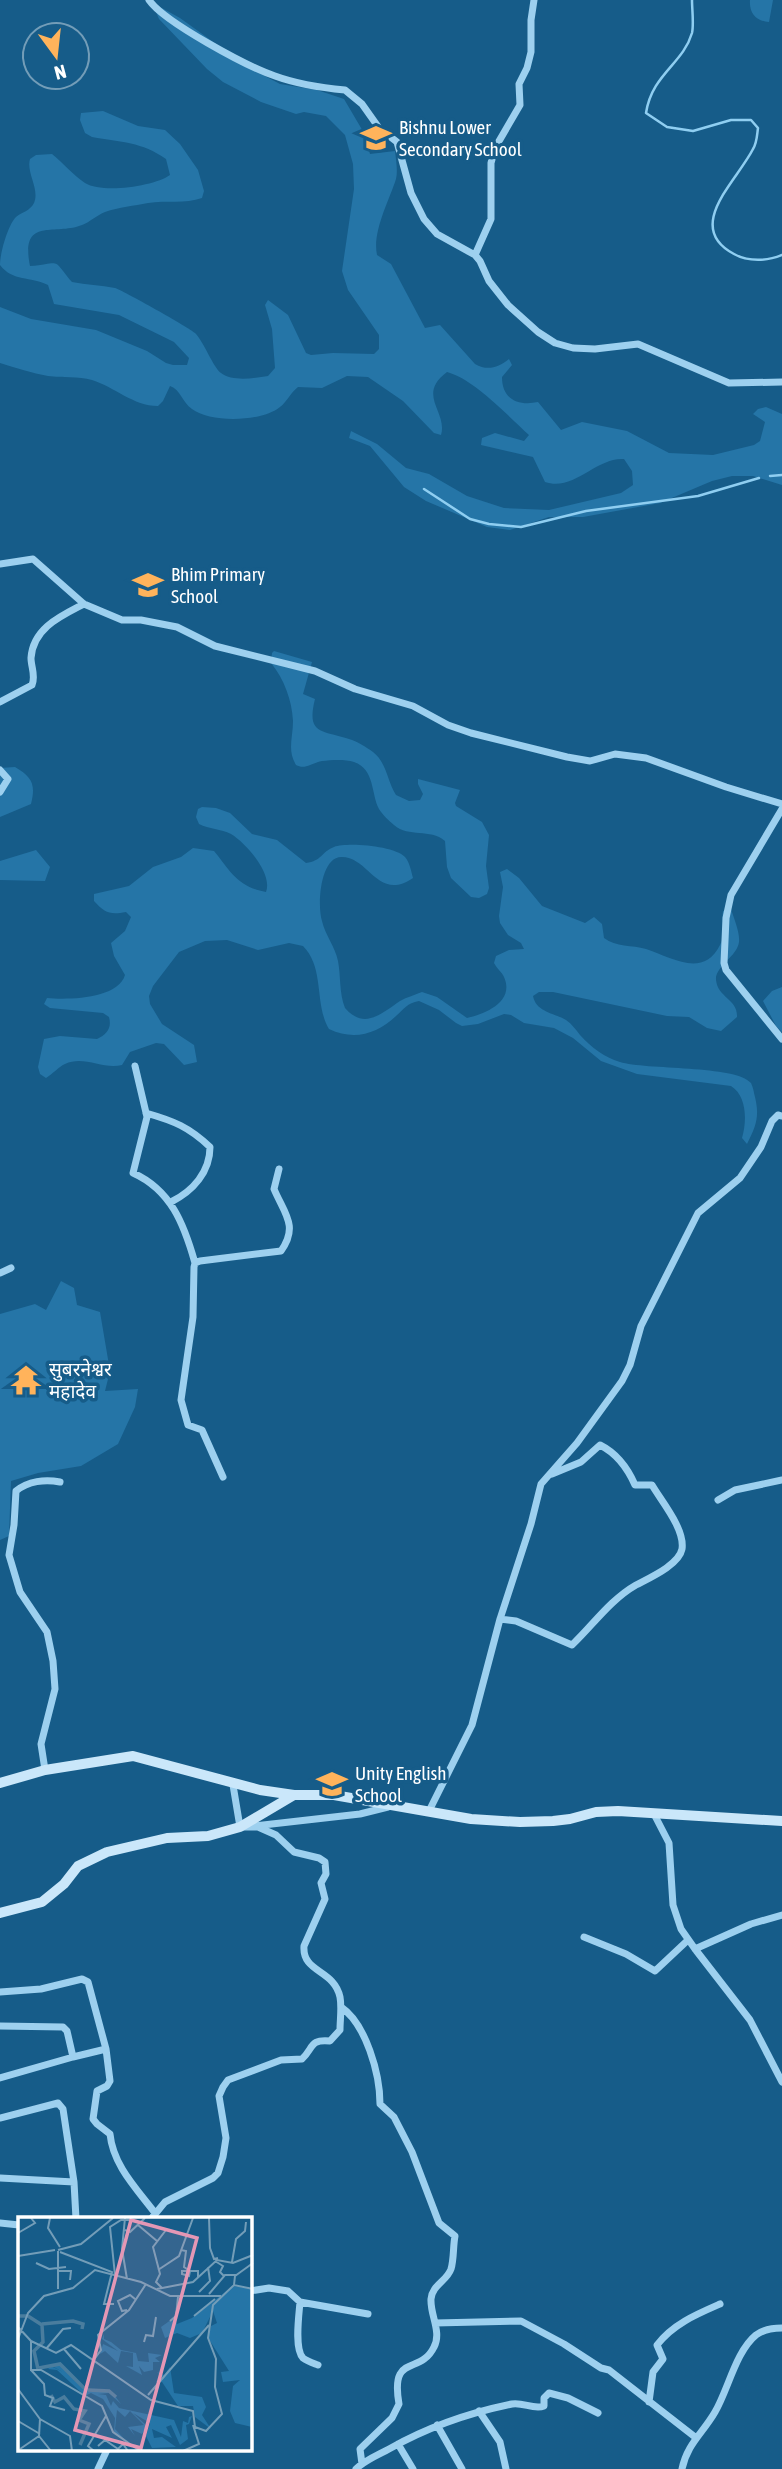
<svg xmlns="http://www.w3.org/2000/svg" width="782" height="2469" font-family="'Asap Condensed','Noto Sans Devanagari',sans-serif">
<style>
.green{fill:#2575a7}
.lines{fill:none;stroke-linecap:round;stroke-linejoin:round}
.stream{stroke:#8fcef1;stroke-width:2.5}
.street{stroke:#9dd0ef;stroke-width:7}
.secondary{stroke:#cae7fa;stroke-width:10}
.labels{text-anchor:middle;stroke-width:7;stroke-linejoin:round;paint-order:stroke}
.poi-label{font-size:19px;fill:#fff;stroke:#165c89;text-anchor:start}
.inset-river{fill:none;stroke:#4a7d9e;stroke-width:3.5}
.inset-road{fill:none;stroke:#739db8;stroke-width:2}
.view{fill:#e497b5;fill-opacity:0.15;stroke:#e497b5;stroke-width:3.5}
.inset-edge{fill:none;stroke:#fff;stroke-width:3.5}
</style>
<rect width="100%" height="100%" fill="#165c89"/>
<path class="green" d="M750 0H773L769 22C756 21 749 13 750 0Z
M160 7 180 18 248 67 280 84 317 90 344 99 364 133 370 154 395 151C396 160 398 171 396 179 389 201 372 232 377 255L391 264 425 328 440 325 475 364C487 371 498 368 509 359L512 365 502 377C502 400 519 406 538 402L561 430 582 422 627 431 669 453 713 455 754 445 760 441 765 422 753 414 758 409 766 407 782 414V485L753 476H732L712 481 660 503 583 517H549L510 530 487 527 426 501 404 487 370 446 349 438 351 431 377 444 406 468 429 474 467 496 504 508 549 510 621 493 633 485 632 471 624 459C596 457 574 492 545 482L533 457 481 445 482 438 495 433 524 441 529 435C508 416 474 379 447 372 416 395 448 412 441 435L434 433 403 401 368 377 347 376 322 388 298 387C290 393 287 402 280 407 262 422 210 423 192 409 182 402 181 390 170 386L163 401 158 406C133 406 115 387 92 380 78 376 63 378 48 376 32 373 16 368 0 363V307L31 319 96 330 147 351 166 363 173 365H187L189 358 174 342 119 315 54 304 48 285C30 276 13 282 0 265 0 253 8 225 16 217 22 212 30 211 34 203 40 189 26 173 30 159L36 155 52 154C63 163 74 176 85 183 103 194 155 186 170 175L166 159C142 142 121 142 92 137L85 133 80 120 81 113 103 111 138 126 165 130 180 144 198 170 204 191 202 198C185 204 166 200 148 203 134 206 119 207 105 212 97 215 90 222 82 225 55 236 20 216 30 266 63 263 51 257 72 282 86 285 101 285 115 288 122 290 190 328 195 333 204 342 213 367 221 373 233 382 254 378 268 376L275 368 272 329 265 305 268 300 288 315 306 353 311 355 333 353 374 354 379 349V335L348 290 342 271 354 189 353 164 345 135 326 116 304 112 296 114 261 102 223 82 207 69 159 19 156 12Z
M274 651 312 662 303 694 315 699C306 735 322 730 349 739 357 741 366 747 373 752 387 763 387 781 396 795L409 801 420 800 423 794 418 784V779L460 790 455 803 456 806 482 822 489 835 486 866 489 888 487 894 479 898 471 897 451 878 447 867 445 841C430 828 409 838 394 825 389 821 382 814 379 809 371 794 375 769 354 762 345 759 331 760 322 761 312 763 305 770 296 765 287 750 293 738 293 721 292 700 284 679 271 663L272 653Z
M15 767C32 777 36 784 31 804L0 817V768Z
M202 807 216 808 230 813 252 834 277 840 306 863C322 861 321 852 334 847 348 842 394 846 405 857 410 863 411 871 413 878 378 902 369 857 342 857 320 856 317 906 322 921 325 935 335 946 338 961 341 977 339 993 345 1008 364 1030 381 1014 400 1001 407 997 415 995 422 992L437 997 467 1018C485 1014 515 1002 504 977 502 972 497 969 494 963L496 956 509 950 524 949 521 943 508 935 500 923 499 916 503 887 500 872 507 869 519 878 542 906 585 923 594 917 602 924 604 938C616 947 632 945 646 949 671 957 703 979 720 945 726 935 721 922 723 911L731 909C734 919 740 932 739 942 737 957 715 966 716 980 718 998 738 999 737 1017L721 1031 707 1028 689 1017 667 1016 553 992H539L533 996C536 1012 554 1013 566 1020 572 1024 576 1030 580 1035 592 1048 604 1057 620 1062 645 1070 736 1065 751 1083 752 1085 754 1091 754 1093 760 1115 757 1124 747 1144L742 1138C747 1121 747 1096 731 1086L637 1074 601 1061 573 1038 554 1028 524 1023 511 1015 504 1014 478 1024 462 1026 456 1023 439 1010 419 1001C407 1003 404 1009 396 1016 377 1034 354 1041 329 1029 314 1004 325 968 303 946L289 943 258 950 227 940 205 941 179 952 153 986 149 996 150 1004 162 1024 194 1045 197 1062 184 1065 164 1044 156 1043 130 1052 122 1065C103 1070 84 1055 65 1064 58 1067 53 1074 46 1078L40 1074 38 1067 44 1039 60 1036 97 1039C107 1034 112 1028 109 1017L103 1013 50 1008 44 1004 47 998C68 1000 118 999 125 975L114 956 111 943 125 931 131 917 126 912C110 915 105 913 94 901V894L129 886 153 867 181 857 193 848 214 851C231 872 238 887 266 892 273 874 246 843 231 834 221 829 209 829 199 824L196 817 198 809Z
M36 850 50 867 45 881 0 880V861Z
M782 987V1032L776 1026 763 1001 772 991Z
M61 1281 74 1288 77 1305 100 1312 110 1371 105 1391 138 1389 135 1407 118 1444 81 1466 38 1473 11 1481 9 1536 0 1540V1314L35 1304 46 1310Z"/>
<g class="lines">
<path class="stream" d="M692 0C692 10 694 24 692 33 683 64 652 74 646 113L667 127 693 131 731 120H751L758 128C757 135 757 143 753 149 737 181 683 227 734 254 748 262 768 261 782 255
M770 476 782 475
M424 489 470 519 489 524 521 527 586 511 698 496 759 478"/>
<path class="street" d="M149 0C164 22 248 67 275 76 297 84 323 88 345 90L362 104 379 128 397 142 411 193 424 219 437 234 475 255 480 261 489 281 508 305 538 332 555 343 573 348 595 349 638 344 729 383 782 382
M475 255 491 219V163L495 148 520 105 519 84 527 68 531 52V20L534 0
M0 564 33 559 84 604 122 620H141L177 627 215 646 315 671 355 689 413 706 448 725 471 733 567 757 590 761 615 754 646 758 726 787 782 804
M0 702 32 685C36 676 31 667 31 658 33 628 61 616 84 604
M0 770 8 779 0 792
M782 809 731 895 726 918 724 963 726 970 782 1039
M135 1066 147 1117 133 1173C171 1190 184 1224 195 1263
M146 1113C174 1121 189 1127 210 1147 210 1172 193 1191 171 1202
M0 1273 11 1268
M223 1477 202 1430 188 1425 181 1400 193 1317 194 1267 195 1263 200 1261 281 1251C299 1226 284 1213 274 1189L279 1169
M718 1500 735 1490 782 1480
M500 1619 516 1621 572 1645C593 1625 610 1600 636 1585 649 1578 679 1565 682 1549 685 1529 662 1502 652 1485H635C628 1469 616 1453 600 1445L581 1462 552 1474
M45 1770 41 1744 55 1689 53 1661 47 1632 20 1592 9 1555 14 1525 16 1491C28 1481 45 1479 60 1482
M233 1785 240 1827
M429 1811 472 1725 500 1619 531 1524 541 1484 577 1443 622 1381 630 1365 641 1326 698 1213 740 1178 761 1147 772 1121 778 1115 782 1116
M654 1814 669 1843 673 1905 681 1929 695 1949 750 2020 782 2082
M254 1826 360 1814 388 1807
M584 1937 626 1954 655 1971 688 1940
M695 1949 751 1924 782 1915
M0 1992 41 1989 82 1979 88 1982 106 2049
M341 2007C366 2024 380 2074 380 2104L394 2117 412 2152 439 2223 455 2236C453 2246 454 2259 451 2269 447 2281 432 2285 431 2299 430 2315 442 2332 434 2347 420 2376 390 2352 399 2404L392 2418 360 2449 362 2464
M0 2026 63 2027 67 2031 73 2057 0 2078
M73 2057 106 2049 110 2081 107 2086 97 2091 93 2119 97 2124 110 2134C113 2165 136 2188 155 2213
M0 2118 58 2103 63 2109 74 2182 76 2219
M0 2178 74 2182
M151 2219 165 2202 213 2178 218 2173 223 2157 226 2138 219 2096 223 2087 228 2080 281 2060 302 2059C314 2048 309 2039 330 2041L340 2030C340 2020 342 2007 340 1997 334 1969 302 1973 304 1946L325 1899 321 1883 326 1874 325 1862 319 1858 294 1852 276 1835 258 1827H241
M0 2223 19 2225
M250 2291 269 2288 288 2291 300 2302 368 2314
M300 2302C299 2315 294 2349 303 2358 307 2361 313 2363 318 2365
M435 2323 521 2321 564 2344 601 2368 609 2370 695 2437
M649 2402 653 2372 663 2359 657 2345C673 2324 697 2314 720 2304
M479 2411 500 2442 506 2469
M437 2425 462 2469
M398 2444 413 2469
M98 2469 107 2450
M356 2469C365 2460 378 2455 389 2449 428 2427 468 2413 512 2404 523 2402 534 2410 544 2406V2398L549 2393 568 2398 598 2413
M682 2469C687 2444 703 2433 715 2412 728 2390 736 2351 756 2335 764 2329 773 2328 782 2328"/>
<path class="secondary" d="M0 1783 45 1770 133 1756 260 1790 294 1795H334L471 1819 520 1822 553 1821 570 1819 596 1812 618 1811 782 1821
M0 1913 42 1902 64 1884 78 1866 107 1852 167 1838 208 1836 240 1827 294 1795"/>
</g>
<defs>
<g id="school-bare" transform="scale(2.415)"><path d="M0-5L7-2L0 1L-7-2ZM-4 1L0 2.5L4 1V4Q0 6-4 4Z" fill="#ffb35b" stroke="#165c89" stroke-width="2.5" paint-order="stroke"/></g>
<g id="temple-bare" transform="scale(2.415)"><path d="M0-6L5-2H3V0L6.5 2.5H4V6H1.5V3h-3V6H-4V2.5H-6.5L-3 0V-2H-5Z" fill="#ffb35b" stroke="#165c89" stroke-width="2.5" paint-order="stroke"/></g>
</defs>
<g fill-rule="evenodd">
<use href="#school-bare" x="376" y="138"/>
<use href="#school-bare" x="148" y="585"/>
<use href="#temple-bare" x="26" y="1380"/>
<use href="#school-bare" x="332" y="1784"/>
</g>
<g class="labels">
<g class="poi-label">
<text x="399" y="134">Bishnu Lower<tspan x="399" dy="22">Secondary School</tspan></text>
<text x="171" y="581">Bhim Primary<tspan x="171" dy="22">School</tspan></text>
<text x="49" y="1376">सुबरनेश्वर<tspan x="49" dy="22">महादेव</tspan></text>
<text x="355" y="1780">Unity English<tspan x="355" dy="22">School</tspan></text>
</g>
</g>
<g transform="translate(18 2217)">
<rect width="234" height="234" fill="#165c89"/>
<path d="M215 69 234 72V210L217 206 212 194 215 169 222 163 205 165 203 155 211 154 194 127 200 123 194 127 190 121 193 109 199 106 195 94 184 116 172 121 159 116 147 121 143 110 157 100 159 107 174 101ZM86 117V122L93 125 103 133 118 136 120 144 131 145 130 136 144 138 137 141 142 145H135V153L126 155 121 149 124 158 108 149 115 150V136L103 134 100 146 87 134 82 137 85 127 100 134 84 122ZM41 147 64 171 94 175 103 187 91 176 80 177 88 178 93 189 95 184 101 191 156 203 163 220 165 204 170 206 171 200 174 199 171 207 168 208 170 222 162 228 153 208 148 210 154 221 134 212 136 221 144 220 158 230 134 231 128 219 132 206 115 196 129 209 124 217 113 212 117 219 110 210 126 208 112 194 107 200 99 193 97 212 110 226 96 215 97 201 85 182 73 176 67 179 39 153 30 152 33 149 45 155 34 149ZM152 150 156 176 184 180 188 190 184 198 193 212 177 200 175 189H160L144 165H138L143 159 139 155 146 158Z" fill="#2575a7"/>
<path class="inset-river" d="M0 99H10L24 108 25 125 16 134 20 152M24 107 55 104 65 107 64 112M21 151 42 147 68 173M70 173 91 174 98 180M33 178 37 185 46 180 56 192 67 194 61 203 71 207 62 228"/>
<path class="inset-road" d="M32 1 30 11 42 30M107 1 104 32 109 62M191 1 192 31 196 42 200 41M120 8 139 24M107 13 112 15 127 1M0 16 17 6 13 1M40 33 63 27 95 1M163 33 168 34 166 50 172 54 171 59 164 57V54H180V60M42 35 94 55 86 87H96M0 39 37 33M197 44 205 49 202 55 206 59M214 45 218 22 227 14 228 5M18 46 31 52 48 50M140 53 161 39 175 1M39 54H53L52 63M97 58 92 10 103 3H115M216 68 217 59 235 46M144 71 138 65 142 57 135 30 148 13M40 72V34M139 72 175 65 199 43 215 46 235 38M181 75 192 64 190 50M191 77 207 58H219M109 93 104 94 100 84 112 78 117 82M176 99 197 82M152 104 158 99 160 80M0 110 13 124V153H23L84 189 95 215 122 234M0 122 10 96 26 79 55 71 77 53 123 65 152 79H203M13 124 38 136 53 128 133 183 175 194 177 210 188 214 204 197 197 170 198 142 190 121 195 88 216 68 235 72M126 125 128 118 135 119 138 100M28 132 45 112 53 111M46 132 63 152M75 144 83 133 80 118 111 93 128 67M13 153 26 167 27 178 35 181 32 189 47 193M0 172 22 202 52 219 54 234M130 178 191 108M22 202 21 219 33 234M0 204 22 217M80 229 87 223 100 232 105 227 110 234M2 232 21 219M76 234 70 229 88 199M165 234 181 227 175 208"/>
<path class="view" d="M113 3 179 21 123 231 57 213Z"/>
<rect width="234" height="234" class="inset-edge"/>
</g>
<g transform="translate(56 56) rotate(165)"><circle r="33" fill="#165c89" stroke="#739db8" stroke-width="2"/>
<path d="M0-5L12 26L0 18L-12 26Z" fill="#ffb35b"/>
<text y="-10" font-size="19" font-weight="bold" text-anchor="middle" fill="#ffffff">N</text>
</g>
</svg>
